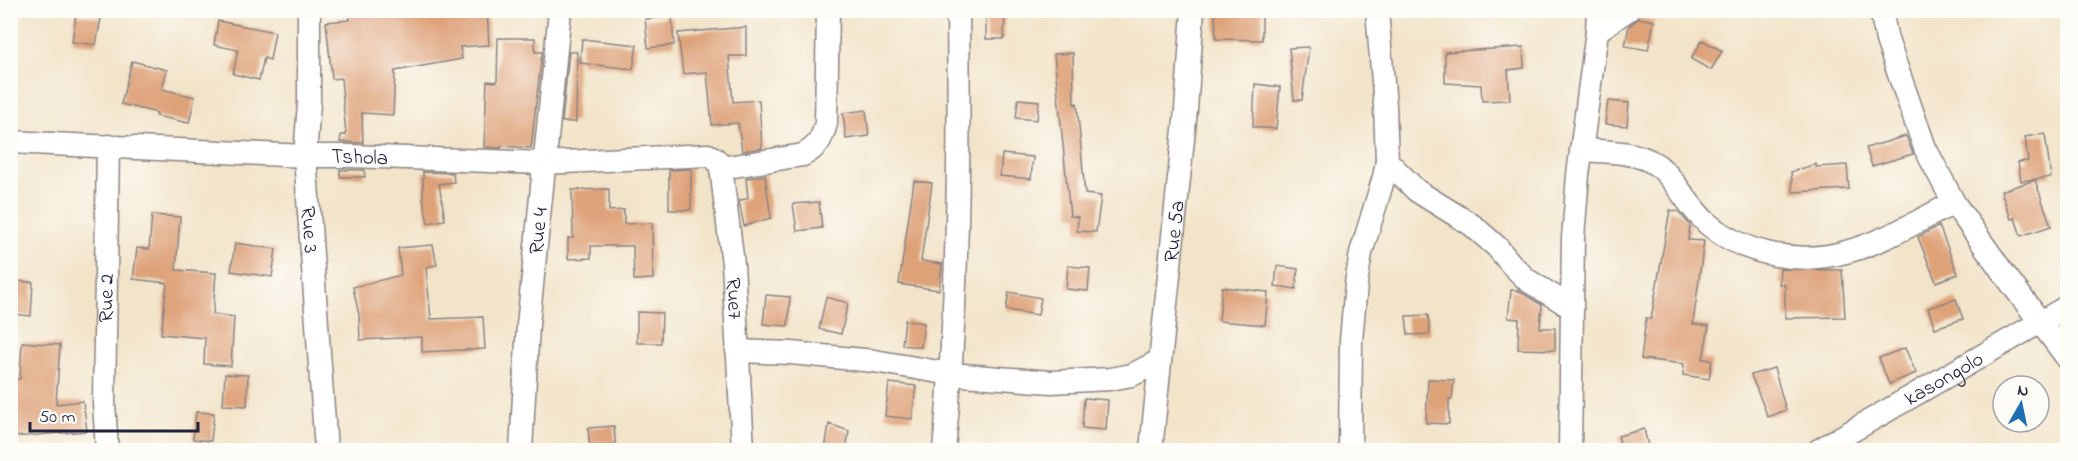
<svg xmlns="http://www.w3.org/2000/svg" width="2078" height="461" font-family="'Indie Flower',sans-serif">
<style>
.building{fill:#dea279}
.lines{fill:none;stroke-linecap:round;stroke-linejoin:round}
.minor-casing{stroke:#8a8382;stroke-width:25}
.minor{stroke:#fff;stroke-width:22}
.labels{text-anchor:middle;stroke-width:4.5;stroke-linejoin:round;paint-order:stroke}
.street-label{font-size:21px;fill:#22223b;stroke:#fdfcf7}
</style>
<rect width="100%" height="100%" fill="#fdfcf7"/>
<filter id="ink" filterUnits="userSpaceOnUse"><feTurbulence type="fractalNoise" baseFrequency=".0167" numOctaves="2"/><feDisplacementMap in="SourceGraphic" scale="12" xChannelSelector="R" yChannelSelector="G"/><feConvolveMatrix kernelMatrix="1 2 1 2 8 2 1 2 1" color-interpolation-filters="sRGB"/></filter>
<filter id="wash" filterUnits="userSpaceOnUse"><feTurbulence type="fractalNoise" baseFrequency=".008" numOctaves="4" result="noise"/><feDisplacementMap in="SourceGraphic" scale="24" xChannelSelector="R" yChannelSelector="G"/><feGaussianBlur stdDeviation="1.35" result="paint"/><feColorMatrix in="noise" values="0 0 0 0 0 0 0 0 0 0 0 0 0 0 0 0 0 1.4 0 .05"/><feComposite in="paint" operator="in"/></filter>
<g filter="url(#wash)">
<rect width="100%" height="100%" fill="#f2e4c9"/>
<g id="blocks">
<path class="building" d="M349 10H487L489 45 460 47 462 59 395 71 393 115 362 113 363 143 340 142 341 135H346L341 78 332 79 326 22 350 20Z
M986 10H1005L1004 39H986Z
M1215 10H1262V40L1216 39Z
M76 14 101 18 96 45 72 42Z
M672 17 674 45 648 48 645 19Z
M1639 18 1654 21 1648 50 1625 46 1629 26Z
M218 21 275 32 270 60 264 58 259 80 233 74 238 50 214 45Z
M746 27V56H729L733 102 759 100 762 148 742 151 738 123 712 125 707 72 683 74 678 33Z
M498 38H535V52H542L531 148 501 146V148L484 147 487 81 497 82Z
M582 39 637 45 633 69 580 63Z
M1702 40 1722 51 1711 70 1691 59Z
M1309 47 1302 100H1294L1289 48Z
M1523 47 1524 68 1508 70 1510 100 1482 101 1481 85 1445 83V52Z
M569 52H577L576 122H562Z
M1073 53 1074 104 1077 103 1085 194 1101 196 1096 232 1077 231 1078 217 1070 216 1054 54Z
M132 61 167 70 162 89 195 97 189 123 156 116 157 113 121 104Z
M1255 84 1280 87 1276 129 1253 127Z
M1018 99 1039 101 1037 120 1016 118Z
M1608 101 1629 103 1627 126 1605 124Z
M866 110 869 136 846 139 843 113Z
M2045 134 2051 177 2021 181 2018 162 2028 161 2025 137Z
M1906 136 1913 154 1872 166 1866 148Z
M1002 154 1033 157 1031 179 1000 176Z
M1816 164V167L1847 165 1849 189 1793 192 1791 172Z
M691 169V210H669V170Z
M340 170H364L365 177H340Z
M423 172 453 173 454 182 439 184 445 220 428 223 423 198Z
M765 175 771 218 744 226 739 201 748 198 746 178Z
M2035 180 2051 226 2021 236 2015 218 2011 219 2001 191Z
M914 181 932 183 921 261 942 264 939 290 899 284Z
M609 189V211L624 210V224L652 223 653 279 634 280 633 246H591V258L568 259V238H573L572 190Z
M819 202 822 228 797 231 793 204Z
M1670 210 1679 212 1690 225 1688 240 1704 241 1693 324 1709 326 1703 359 1712 360 1709 379 1683 375 1684 364 1641 359 1646 318 1651 319Z
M152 215 180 217 176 270 216 273 213 314 234 317 231 366 204 364 205 338 161 334 167 283 133 279 137 248 149 249Z
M1939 226 1958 274 1936 282 1918 237Z
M235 243 276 249 272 277 231 271Z
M433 245 437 265 426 267 431 319 483 317 485 349 422 352V337L360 340 359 315 353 287 401 275 398 248Z
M1068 266 1090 268 1088 291 1066 289Z
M1277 266 1298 269 1296 289 1275 286Z
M1780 269 1842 270 1845 317 1785 318V285L1779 284Z
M14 281 33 282 31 316 12 314Z
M1222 287 1268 292 1265 325 1219 321Z
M1511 290 1519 291 1542 305 1540 328H1555V350L1518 349 1519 319 1508 318Z
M1009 292 1041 298 1038 315 1006 310Z
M766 295 790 297 788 326 763 324Z
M826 297 848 303 841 334 819 329Z
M1956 299 1963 319 1935 328 1928 308Z
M637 312 662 313 661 343H637Z
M1428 315 1430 334 1408 335 1406 316Z
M905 320 924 323 921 347 902 345Z
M22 342 60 345 56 404 83 401 87 431 13 437 15 410 11 409 13 379H20Z
M1905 348 1916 373 1889 384 1879 358Z
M1774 368 1786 410 1768 417 1751 375Z
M225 374 248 375 247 406 223 405Z
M1428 379 1454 380 1452 399H1449V424L1426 423Z
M889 383 916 386 912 419 885 416Z
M1084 398 1108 400 1106 430 1082 428Z
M196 412 214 413 211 441 193 439Z
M829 424 849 431 846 450H825Z
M614 426 616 450H590L588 428Z
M1644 429 1649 450H1622L1618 436Z"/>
</g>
</g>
<g filter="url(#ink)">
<use href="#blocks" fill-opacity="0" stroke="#8a8382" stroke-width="1.5"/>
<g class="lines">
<g class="minor-casing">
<g id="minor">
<path id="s1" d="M309 10V103L305 156 326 450"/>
<path d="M1881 10 1887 40 1925 148 1954 203 2002 271 2068 359"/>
<path d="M1597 31 1628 10"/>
<path id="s2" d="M10 142 305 156H350L544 163 708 155C715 158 718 160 721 168L733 264 743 450"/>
<path d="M1581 150C1607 152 1644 150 1664 171 1680 187 1690 209 1708 224 1745 255 1799 265 1846 252 1884 242 1919 220 1954 203"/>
<path d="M1387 161 1417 191 1472 225 1497 247 1511 264 1527 280 1571 307"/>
<path d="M721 168 803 155C818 147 822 139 826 123L828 10"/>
<path d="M737 351 791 353 874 361 951 374 1051 382 1110 379 1132 375 1159 361"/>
<path id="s3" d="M107 450 104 403 108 146"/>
<path id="s4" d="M521 450 528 325 560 10"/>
<path d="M944 450C958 304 960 157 958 10"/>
<path id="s5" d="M1151 450 1186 110 1193 10"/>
<path d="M1350 450 1351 341 1356 284 1361 253 1384 177 1387 161 1385 106 1377 10"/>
<path d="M1570 450 1573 238 1578 175 1597 31 1598 10"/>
<path id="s6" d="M1819 450 2068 306"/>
</g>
</g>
<use href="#minor" class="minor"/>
</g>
</g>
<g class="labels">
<g class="street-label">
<text dy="7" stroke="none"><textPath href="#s2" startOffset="350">Tshola</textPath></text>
<text dy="7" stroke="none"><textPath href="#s4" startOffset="220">Rue 4</textPath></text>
<text dy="7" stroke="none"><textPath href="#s1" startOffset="220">Rue 3</textPath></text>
<text dy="7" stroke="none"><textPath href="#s5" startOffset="220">Rue 5a</textPath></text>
<text dy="7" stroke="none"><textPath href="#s3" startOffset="152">Rue 2</textPath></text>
<text dy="7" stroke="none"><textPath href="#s2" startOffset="849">Rue7</textPath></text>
<text dy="7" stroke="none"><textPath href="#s6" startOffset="144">kasongolo</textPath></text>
</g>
</g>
<rect width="2078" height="461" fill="none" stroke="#fdfcf7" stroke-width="36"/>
<g transform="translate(2021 404) rotate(9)"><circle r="28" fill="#fdfcf7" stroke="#a5a5ac" stroke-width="1.5"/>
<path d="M0-4.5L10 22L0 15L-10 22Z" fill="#1f6fb2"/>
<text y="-9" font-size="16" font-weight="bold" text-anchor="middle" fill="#22223b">N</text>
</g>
<path d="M30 422v9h168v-9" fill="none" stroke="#22223b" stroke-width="3"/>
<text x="39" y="422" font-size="18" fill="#22223b" stroke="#fdfcf7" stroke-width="4.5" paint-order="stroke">50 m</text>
</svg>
